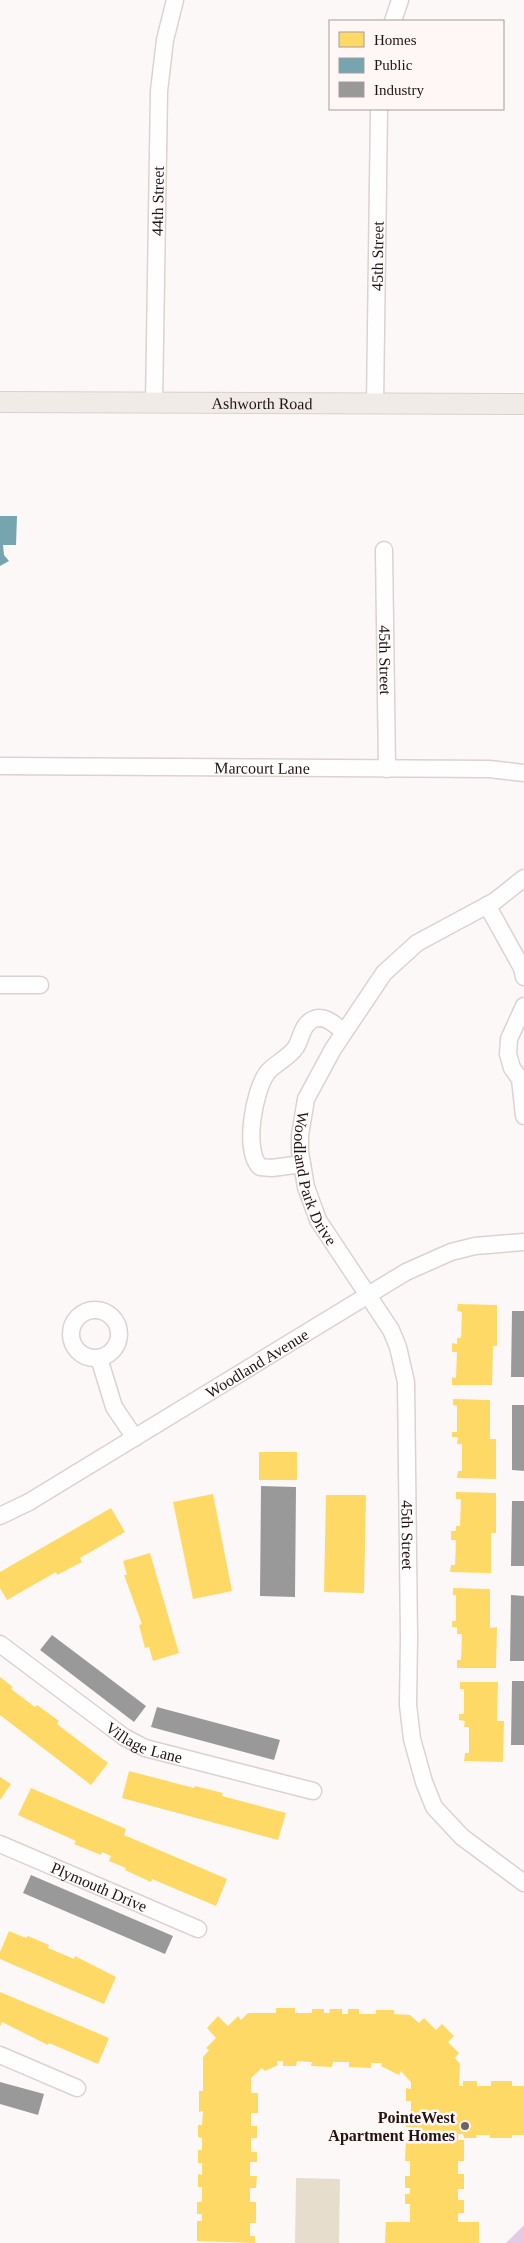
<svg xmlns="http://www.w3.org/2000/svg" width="524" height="2243" font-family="Georgia,serif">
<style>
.green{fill:#e7ddcc}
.water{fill:#e4cae4}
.homes{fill:#ffd966}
.public{fill:#76a5af}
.industry{fill:#999}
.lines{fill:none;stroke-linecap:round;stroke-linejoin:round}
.minor-casing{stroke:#dcd2d0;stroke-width:19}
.major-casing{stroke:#d6d2d2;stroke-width:22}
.minor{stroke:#fffefe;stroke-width:16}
.major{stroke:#f1ebe7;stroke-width:20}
.poi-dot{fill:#6e6462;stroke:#fff7f6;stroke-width:2}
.labels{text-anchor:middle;stroke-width:5;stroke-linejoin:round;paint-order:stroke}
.street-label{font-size:16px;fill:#211412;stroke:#fff7f6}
.poi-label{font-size:16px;font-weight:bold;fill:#211412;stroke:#fff7f6;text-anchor:end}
</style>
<rect width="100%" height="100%" fill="#fdf8f8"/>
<path class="green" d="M296 2178 340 2179 339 2243H295Z"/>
<path class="water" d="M524 2225V2243H506Z"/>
<path class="homes" d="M458 1304 497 1305V1346H493L492 1385H452V1377L456 1378 457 1352H452V1343L457 1344V1338H461L462 1312 457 1311Z
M453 1399 490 1400V1439H496V1479L457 1478 458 1471H462V1444H457L458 1437H452V1432H457V1406L453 1405Z
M259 1452H297V1480H259Z
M456 1492 496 1493V1533H491V1573L450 1572 451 1565H455L456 1540H451V1531H456V1526H460L461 1499H456Z
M213 1494 232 1591 193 1599 173 1502Z
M326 1495H366L364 1593 324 1592Z
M111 1508 125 1532 80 1558 82 1562 57 1575 56 1572 7 1600 0 1588V1572Z
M150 1553 179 1653 153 1661 149 1647 145 1648 139 1625 142 1624 124 1575H127L123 1561Z
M453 1588 490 1589V1628L497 1627 496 1668H457V1660H461L462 1634H457V1627H452V1621H456V1595H453Z
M0 1677 13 1687 11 1689 35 1707 37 1705 59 1721 57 1724 108 1763 91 1785 0 1715Z
M460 1682H498L497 1721H504L503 1762 464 1761 465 1753H469V1727H464L465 1721 459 1720V1714H464V1689H460Z
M129 1771 194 1788 195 1786 223 1793 222 1796 286 1813 278 1840 122 1798Z
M0 1777 11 1784 0 1800Z
M31 1788 126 1829 124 1835 227 1879 216 1906 152 1879 151 1882 125 1870 126 1868 109 1861 111 1856 102 1852 101 1855 74 1844 76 1841 18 1815Z
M9 1931 26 1938 28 1936 49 1945 48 1948 74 1959 75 1956 116 1977 104 2004 0 1959V1952Z
M0 1992 109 2038 98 2064 49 2043 48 2045 2 2022 0 2027Z
M276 2008H295V2013H312V2009H324V2013H329L330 2009H342V2014H348V2009H359V2014H376V2010H394V2014L410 2015 419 2023 424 2018 436 2030 442 2024 454 2036 448 2042 459 2053 455 2058 460 2064 459 2086H463V2081H477V2086H491V2081H512V2086H524V2135H512V2138H490V2135H476L477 2138H464L463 2134H458V2140H464V2161H458V2174H464V2189H458V2200H464V2213H458V2222H479V2243H385L386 2222H410V2204H405V2194H410V2188H405V2176H410V2161H405L406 2139 410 2140 411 2127H406V2113H411V2101H406V2088L411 2089V2082L401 2071 399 2075 381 2066 382 2063H371V2068L349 2067V2062H333L332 2067 311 2066 312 2062 297 2061 296 2066H283V2061H277L278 2065 265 2071 262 2068 251 2078V2093H258V2113H251V2126H257V2138H251V2152H257V2162H250V2176H257L256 2188H250V2202H256V2223H250V2236H255V2243L197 2241V2221H202V2214H197V2202H202V2187H198V2174L202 2175V2163H198V2150H202V2138L198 2137V2125H202L203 2111 199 2112V2091H203V2057L209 2050 206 2048 216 2038 207 2028 218 2016 228 2026 238 2016 241 2020 248 2013H276Z"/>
<path class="public" d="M0 516H17L16 545H3L4 555 9 561 0 566Z"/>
<path class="industry" d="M512 1311H524V1377H511Z
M512 1405H524V1471L512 1470Z
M261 1486 296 1487 295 1597 260 1596Z
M512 1501H524V1566H511Z
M511 1595 524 1596V1661H510Z
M52 1635 146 1706 134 1722 40 1650Z
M512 1681H524V1745H511Z
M157 1707 280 1740 274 1760 151 1727Z
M31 1875 173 1936 165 1954 23 1893Z
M0 2082 44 2094 38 2115 0 2104Z"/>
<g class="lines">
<g class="minor-casing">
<g id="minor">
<path d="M393 21 400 0"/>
<path id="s1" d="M154 403 159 91 165 40 175 0"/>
<path id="s2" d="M375 404 379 109"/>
<path id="s3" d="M384 550 387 769"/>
<path id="s4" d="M0 766 489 769 524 773"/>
<path id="s5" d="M524 878 495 901 417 943 384 973 333 1049 306 1099 300 1135V1152L306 1187 318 1220 391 1330 398 1347 406 1382 409 1638 408 1705 412 1739 424 1782 434 1807 462 1837 524 1883"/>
<path d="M487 905 522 968 524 977"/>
<path d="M0 985H40"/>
<path d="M524 1006 509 1039 508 1054 512 1068 520 1079 524 1116"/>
<path d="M302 1164 272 1168 260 1167C243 1150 254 1091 267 1073 275 1063 289 1058 296 1047 302 1037 302 1024 314 1019 326 1015 335 1025 344 1032"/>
<circle cx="95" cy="1334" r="24"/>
<path d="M99 1358 114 1407 135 1438"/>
<path id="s6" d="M0 1516 29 1502 406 1272 451 1252 475 1246 524 1242"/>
<path id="s7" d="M0 1644 124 1737 145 1748 313 1791"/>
<path id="s8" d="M0 1844 198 1929"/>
<path d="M0 2055 77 2088"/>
</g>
</g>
<g class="major-casing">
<g id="major">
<path id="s9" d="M0 402 524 404"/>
</g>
</g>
<use href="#minor" class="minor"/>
<use href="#major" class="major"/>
</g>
<circle class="poi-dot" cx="465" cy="2126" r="5"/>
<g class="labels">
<g class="street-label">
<text dy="6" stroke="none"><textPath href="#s1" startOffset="202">44th Street</textPath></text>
<text dy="6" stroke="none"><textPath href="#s2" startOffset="148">45th Street</textPath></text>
<text dy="6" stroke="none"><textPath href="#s9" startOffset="262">Ashworth Road</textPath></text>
<text dy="6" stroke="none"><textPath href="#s3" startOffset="110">45th Street</textPath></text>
<text dy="6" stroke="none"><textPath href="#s4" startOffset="262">Marcourt Lane</textPath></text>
<text dy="6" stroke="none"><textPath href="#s5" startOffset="401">Woodland Park Drive</textPath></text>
<text dy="6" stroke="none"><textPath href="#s6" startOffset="299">Woodland Avenue</textPath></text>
<text dy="6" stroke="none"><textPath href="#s5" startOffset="782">45th Street</textPath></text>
<text dy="6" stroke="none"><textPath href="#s7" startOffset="176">Village Lane</textPath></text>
<text dy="6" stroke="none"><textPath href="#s8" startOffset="108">Plymouth Drive</textPath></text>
</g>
<g class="poi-label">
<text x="455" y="2123">PointeWest<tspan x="455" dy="18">Apartment Homes</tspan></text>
</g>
</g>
<rect x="329" y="20" width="175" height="90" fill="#fff7f6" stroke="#a69c9b"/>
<rect x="339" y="32" width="25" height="15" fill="#ffd966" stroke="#a69c9b"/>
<text x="374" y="45" font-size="15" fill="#211412">Homes</text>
<rect x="339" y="58" width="25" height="15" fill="#76a5af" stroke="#a69c9b"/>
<text x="374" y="70" font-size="15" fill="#211412">Public</text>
<rect x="339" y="82" width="25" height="15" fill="#999999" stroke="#a69c9b"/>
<text x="374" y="95" font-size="15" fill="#211412">Industry</text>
</svg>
